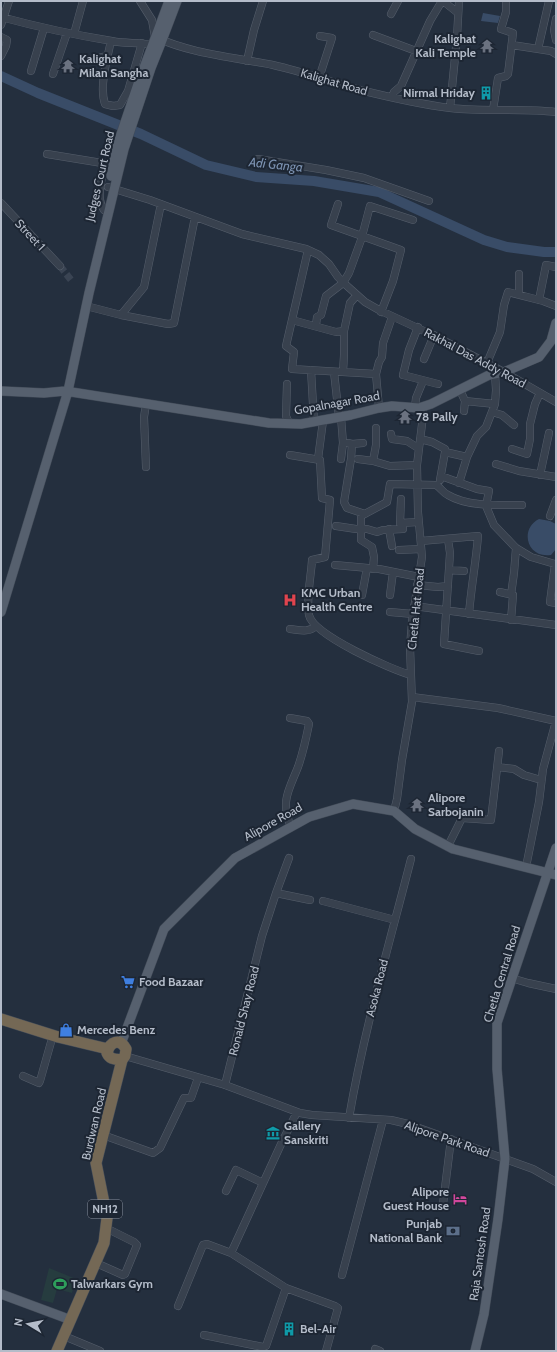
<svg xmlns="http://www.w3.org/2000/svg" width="557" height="1352" font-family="Cabin,sans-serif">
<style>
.green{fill:#263c3f}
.water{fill:#394c67}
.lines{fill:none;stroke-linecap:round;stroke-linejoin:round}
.river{stroke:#394c67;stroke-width:10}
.minor-tunnel{stroke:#3a4453;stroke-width:7;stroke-dasharray:7 3.5;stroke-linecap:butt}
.minor-casing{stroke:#565f6c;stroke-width:8}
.major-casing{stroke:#414a57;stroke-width:10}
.highway-casing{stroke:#434c59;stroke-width:12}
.minor{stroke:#38414e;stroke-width:7}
.major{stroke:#56606e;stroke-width:9}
.highway{stroke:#746855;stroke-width:11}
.labels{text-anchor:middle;stroke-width:4;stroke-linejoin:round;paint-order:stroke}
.shield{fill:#1d2633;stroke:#878f9c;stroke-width:1}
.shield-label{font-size:11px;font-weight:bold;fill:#b4bcc9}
.poi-label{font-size:12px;font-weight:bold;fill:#b4bcc9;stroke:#1d2633;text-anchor:start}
.street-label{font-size:12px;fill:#b4bcc9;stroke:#1d2633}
.water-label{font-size:13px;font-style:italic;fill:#7c92b1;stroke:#1d2633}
</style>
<rect width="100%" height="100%" fill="#242f3e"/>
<path class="green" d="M49 1268 76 1279 72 1293 57 1289 53 1303 41 1300Z"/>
<path class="water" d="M483 13 500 16 498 23 481 21Z
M539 519 550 521 556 524V549L551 555C527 559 519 529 539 519Z"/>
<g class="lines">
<path class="river" d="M1 76 38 93 141 134 206 165 256 177 314 181 379 192 484 240 507 247 544 252H556"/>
<path class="minor-tunnel" d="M60 266 71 280"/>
<g class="minor-casing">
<path id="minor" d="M140 1 152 20 155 37C192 54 233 57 273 65 300 71 325 80 352 88 384 96 417 104 450 108 485 112 521 108 556 112
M443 1 458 13
M391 14 398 1
M1 17C38 27 75 35 112 41 125 44 139 42 152 45
M556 19 554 30 556 40
M1 25 9 1
M74 34 83 1
M373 35 416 51
M1 37 7 40 6 46 1 56
M111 41C107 59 99 87 105 104L113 106 120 105 128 91 142 43
M512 45 551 51 556 54
M538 49 549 1
M85 60 108 56
M247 61 254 30 263 1
M31 71 44 28
M53 74 67 33
M319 78 332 38 320 36
M392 97 394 92 401 86 430 21 442 1
M450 108 457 37 459 1
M493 110 498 78 506 76 508 74 513 33 501 29 506 12V2
M47 154 102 163C105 179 94 195 104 210
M258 159 326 170 364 178 429 201
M108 187 150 200 242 234 306 249 319 255 329 264 338 277 346 285 365 302 379 310 439 338 504 372 556 402
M1 203 60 266
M338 204 331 225 401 250 393 281 381 312
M308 250 286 346 294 352 292 369 376 374 379 408
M519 274V295
M539 300 546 265 556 267
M86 306 121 315 168 324 174 323 195 217
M121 315 144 287 161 204
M292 320 336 332 344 331
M316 325 317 317 321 315 326 296 343 283 349 273 361 240 370 206 413 220
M418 327 409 350 403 375 438 384
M424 359 434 335
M487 363 500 332 504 305 508 292 543 301 556 306
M311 370 314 422
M334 372 339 417
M343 372 344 355V331L350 303 357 295
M376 374 379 362 382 357 383 343 392 317
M287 384 286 416 289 423
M460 390 465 401 495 404
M146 404 144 417 146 467
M415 407 416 398 423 381
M464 411 465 401
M492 412 502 415 514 425
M391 434 392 439 407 441 418 448
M420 439 432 442 445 449V452L467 457
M348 443 352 444 363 443
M352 444 351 459 344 502 347 508 365 514
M512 449 527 454 530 439V424L535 404 540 393
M290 455 320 460 322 498 330 500 325 557 312 560C311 577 306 599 309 615 313 635 392 670 411 675
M318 459 323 421
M341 459 343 443 341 417
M358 459 373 461 390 466 417 465
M373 461 376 445V428
M496 464 519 471 556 477
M540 475 549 433
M441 476 477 489 489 491 486 506 494 525 516 548 531 557 555 564 550 602 556 603
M440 480 445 452
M459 483 467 457 477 436 486 427 495 404 496 390 495 374
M401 499 400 523 419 522
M550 516 556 500
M336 526 356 529H367L377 532 383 530 403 529V523
M389 529 392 546
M448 539 450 553 444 644 479 651
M421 541 478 536C476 562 471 588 469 614
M399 550 421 549
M335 565 379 569 419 577
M373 569 374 557 372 547 361 540V516L387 502 390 484 436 485C441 488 443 493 448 495 468 507 499 505 522 505
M449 570 464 571
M417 585 438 587 448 586
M500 592 513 595 511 620
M362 595 367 568
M390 595 393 572
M511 595 514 573 516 548
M414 606 556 625
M390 612 413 614
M290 629C300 630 308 633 316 626
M412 697 498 708 556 721
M290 718 307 721 309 724C306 739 303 753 298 767 289 790 280 801 291 827
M497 767 514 769 524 775 541 780
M394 811 397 799 402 760 412 702 410 647 412 621 422 557 418 512 417 465 423 416 422 407
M448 846 462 818 491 820 499 751
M526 867 539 802 543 769 556 721
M276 893 310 900
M323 901 395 920
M511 978 528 983 556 989
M125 1056 225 1085 300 1113 312 1115 391 1120 408 1124 533 1169 556 1182
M23 1076 39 1083 40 1081 53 1035
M225 1085 262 936 276 893 289 858
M297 1112 282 1142 231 1253 286 1288 335 1306 338 1308 326 1351
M349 1118C364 1030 389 945 411 859
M103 1135 153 1153 160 1148 184 1098H191L198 1078
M226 1191 236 1170 263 1183
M443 1204 451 1139
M96 1263 123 1275 125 1274 137 1245 134 1242 108 1229H106
M342 1275 383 1120
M178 1306 203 1245 207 1244 231 1253
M204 1335 263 1347 266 1346 286 1288
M64 1336 100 1351
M375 1349 380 1351"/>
</g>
<g class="major-casing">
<path id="major" d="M111 176 117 146 139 81 169 1
M1 391 44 393 65 391 269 423 301 424 351 415 379 408 392 406 419 408 431 404 489 375 504 372 539 357 551 341 556 323
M1 612 68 391 89 293 124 149 151 68 161 43 177 1
M121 1044 164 929 235 858 309 817 353 804 394 811 415 829 453 849 556 875
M1 1294 71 1320
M475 1351 484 1314 498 1219 505 1159 497 1069V1023L556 848"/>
</g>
<g class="highway-casing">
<path id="highway" d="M1 1019 58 1037 108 1049
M57 1351 104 1243 107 1218 96 1163 122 1060 125 1056 126 1049C120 1038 110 1041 107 1053 110 1060 116 1059 122 1060"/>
</g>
<use href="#minor" class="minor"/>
<use href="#major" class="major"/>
<use href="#highway" class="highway"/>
</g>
<defs>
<g id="temple-bare" transform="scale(1.08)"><path d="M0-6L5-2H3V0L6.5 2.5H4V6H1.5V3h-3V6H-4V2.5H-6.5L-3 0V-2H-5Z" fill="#6b7280" stroke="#1d2633" stroke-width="2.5" paint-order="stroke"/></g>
<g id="building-bare" transform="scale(1.08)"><path d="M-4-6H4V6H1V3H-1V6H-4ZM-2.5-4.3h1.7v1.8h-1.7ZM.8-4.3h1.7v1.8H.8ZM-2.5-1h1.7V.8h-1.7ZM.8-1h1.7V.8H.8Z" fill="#0f9aa8" stroke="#1d2633" stroke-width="2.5" paint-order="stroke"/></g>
<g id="hospital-bare" transform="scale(1.08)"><path d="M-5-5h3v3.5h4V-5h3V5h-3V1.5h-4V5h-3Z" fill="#e0444e" stroke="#1d2633" stroke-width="2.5" paint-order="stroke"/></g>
<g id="supermarket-bare" transform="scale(1.08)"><path d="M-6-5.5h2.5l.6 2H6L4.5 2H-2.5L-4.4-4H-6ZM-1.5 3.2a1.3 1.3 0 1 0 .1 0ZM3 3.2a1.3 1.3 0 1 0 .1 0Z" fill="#3f7fe0" stroke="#1d2633" stroke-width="2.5" paint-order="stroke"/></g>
<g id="shop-bare" transform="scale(1.08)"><path d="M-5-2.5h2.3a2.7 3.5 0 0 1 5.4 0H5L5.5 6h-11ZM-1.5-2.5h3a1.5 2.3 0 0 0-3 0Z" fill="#3f7fe0" stroke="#1d2633" stroke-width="2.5" paint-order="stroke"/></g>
<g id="museum-bare" transform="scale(1.08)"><path d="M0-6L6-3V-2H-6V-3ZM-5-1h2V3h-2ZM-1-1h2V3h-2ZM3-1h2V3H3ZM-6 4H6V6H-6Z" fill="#0f9aa8" stroke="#1d2633" stroke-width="2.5" paint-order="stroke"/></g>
<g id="hotel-bare" transform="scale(1.08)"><path d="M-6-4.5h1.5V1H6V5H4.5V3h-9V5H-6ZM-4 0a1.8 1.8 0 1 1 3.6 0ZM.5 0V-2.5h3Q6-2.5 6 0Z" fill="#d1479c" stroke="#1d2633" stroke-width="2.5" paint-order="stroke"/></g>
<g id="bank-bare" transform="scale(1.08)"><path d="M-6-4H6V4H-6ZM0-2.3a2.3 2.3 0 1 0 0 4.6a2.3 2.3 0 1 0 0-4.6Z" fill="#5c6f8a" stroke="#1d2633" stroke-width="2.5" paint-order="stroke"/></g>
<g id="stadium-bare" transform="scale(1.08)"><path d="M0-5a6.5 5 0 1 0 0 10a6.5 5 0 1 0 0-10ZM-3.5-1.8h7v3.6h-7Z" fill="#2e9e5b" stroke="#1d2633" stroke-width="2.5" paint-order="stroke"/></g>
</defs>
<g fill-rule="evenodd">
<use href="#temple-bare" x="487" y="46"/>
<use href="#temple-bare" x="68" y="66"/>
<use href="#building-bare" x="486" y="93"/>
<use href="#temple-bare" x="405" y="417"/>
<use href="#hospital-bare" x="290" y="600"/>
<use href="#temple-bare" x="417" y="805"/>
<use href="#supermarket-bare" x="128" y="982"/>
<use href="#shop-bare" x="66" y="1030"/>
<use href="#museum-bare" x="273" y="1133"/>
<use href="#hotel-bare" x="460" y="1199"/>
<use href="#bank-bare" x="453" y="1231"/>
<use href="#stadium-bare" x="60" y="1284"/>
<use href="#building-bare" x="289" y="1329"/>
</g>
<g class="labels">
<rect class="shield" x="88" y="1200" width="34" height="18" rx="3"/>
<g class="shield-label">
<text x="105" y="1213">NH12</text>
</g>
<g class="poi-label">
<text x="476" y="43" text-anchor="end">Kalighat<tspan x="476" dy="14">Kali Temple</tspan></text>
<text x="79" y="63">Kalighat<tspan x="79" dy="14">Milan Sangha</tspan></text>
<text x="475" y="97" text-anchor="end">Nirmal Hriday</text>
<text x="416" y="421">78 Pally</text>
<text x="301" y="597">KMC Urban<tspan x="301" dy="14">Health Centre</tspan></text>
<text x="428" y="802">Alipore<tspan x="428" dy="14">Sarbojanin</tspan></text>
<text x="139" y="986">Food Bazaar</text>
<text x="77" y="1034">Mercedes Benz</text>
<text x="284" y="1130">Gallery<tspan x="284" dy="14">Sanskriti</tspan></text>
<text x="449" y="1196" text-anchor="end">Alipore<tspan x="449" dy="14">Guest House</tspan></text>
<text x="442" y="1228" text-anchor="end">Punjab<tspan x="442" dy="14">National Bank</tspan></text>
<text x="71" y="1288">Talwarkars Gym</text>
<text x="300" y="1333">Bel-Air</text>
</g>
<g class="street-label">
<text transform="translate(334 82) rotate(16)" y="4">Kalighat Road</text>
<text transform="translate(100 176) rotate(-77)" y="4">Judges Court Road</text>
<text transform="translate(30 235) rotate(47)" y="4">Street 1</text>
<text transform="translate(475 358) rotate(28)" y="4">Rakhal Das Addy Road</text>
<text transform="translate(337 403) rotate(-10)" y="4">Gopalnagar Road</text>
<text transform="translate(416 609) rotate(-84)" y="4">Chetla Hat Road</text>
<text transform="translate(273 822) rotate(-29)" y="4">Alipore Road</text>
<text transform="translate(502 974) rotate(-73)" y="4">Chetla Central Road</text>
<text transform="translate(377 988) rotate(-76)" y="4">Asoka Road</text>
<text transform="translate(244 1011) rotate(-76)" y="4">Ronald Shay Road</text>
<text transform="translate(94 1124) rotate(-77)" y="4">Burdwan Road</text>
<text transform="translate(447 1139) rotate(19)" y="4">Alipore Park Road</text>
<text transform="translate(480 1254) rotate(-82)" y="4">Raja Santosh Road</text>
</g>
<g class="water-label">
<text transform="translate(276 164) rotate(6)" y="5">Adi Ganga</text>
</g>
</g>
<rect width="557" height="1352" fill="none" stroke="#b4bcc9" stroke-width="4"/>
<g transform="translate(28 1324) rotate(280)" stroke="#1d2633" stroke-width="3" paint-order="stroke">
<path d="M0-3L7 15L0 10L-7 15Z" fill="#b4bcc9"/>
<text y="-6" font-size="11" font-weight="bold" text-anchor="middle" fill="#b4bcc9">N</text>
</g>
</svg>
